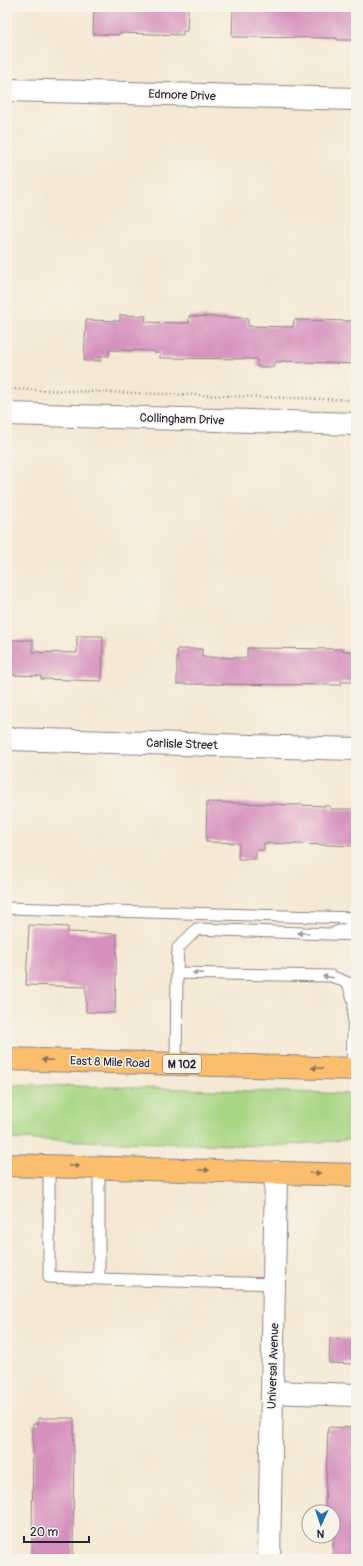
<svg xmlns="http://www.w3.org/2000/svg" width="363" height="1566" font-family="Pangolin,sans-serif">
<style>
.green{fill:#a8d683;stroke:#657c5f}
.building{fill:#d590bd}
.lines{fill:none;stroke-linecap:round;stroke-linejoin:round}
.lane-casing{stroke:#8c8587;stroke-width:13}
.street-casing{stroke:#8c8587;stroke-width:24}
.highway-casing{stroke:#8c8587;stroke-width:24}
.path{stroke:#8c8587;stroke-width:2.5;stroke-dasharray:1 3;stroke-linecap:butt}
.lane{stroke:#fff;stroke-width:11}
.street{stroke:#fff;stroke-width:22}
.highway{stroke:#fabe6e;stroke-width:22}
.oneway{fill:#9c9ca7}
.oneway2{fill:#8e7054}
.labels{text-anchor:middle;stroke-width:3;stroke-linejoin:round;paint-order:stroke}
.shield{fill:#f7f3e8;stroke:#62616f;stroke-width:1}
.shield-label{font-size:11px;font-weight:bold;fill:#22223b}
.street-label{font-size:12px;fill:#22223b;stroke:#f7f3e8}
</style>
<rect width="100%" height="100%" fill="#f7f3e8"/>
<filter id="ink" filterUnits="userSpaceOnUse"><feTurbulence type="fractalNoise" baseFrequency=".025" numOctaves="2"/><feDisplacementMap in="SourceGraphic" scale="8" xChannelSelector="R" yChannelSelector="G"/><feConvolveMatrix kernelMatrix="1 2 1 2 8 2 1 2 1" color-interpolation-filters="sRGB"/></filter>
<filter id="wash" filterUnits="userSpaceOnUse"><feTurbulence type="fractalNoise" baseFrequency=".012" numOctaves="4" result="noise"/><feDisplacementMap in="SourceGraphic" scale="16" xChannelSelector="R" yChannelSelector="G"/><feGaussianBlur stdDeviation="0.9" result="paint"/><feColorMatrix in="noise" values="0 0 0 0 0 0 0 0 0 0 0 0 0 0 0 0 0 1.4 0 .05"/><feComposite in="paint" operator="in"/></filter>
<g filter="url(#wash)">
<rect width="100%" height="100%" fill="#f5e8d3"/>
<path class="green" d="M7 1084 356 1094V1139L274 1146 7 1139Z"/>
<g id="blocks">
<path class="building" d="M94 7H188L187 31H183V35L119 33V35L93 34Z
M233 7H356V40H337V38L232 37Z
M120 315 146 316 145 322 189 323V316L248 318V326L293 327 294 320 356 321V364L281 361V362H274V367H257V359L160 358V353H154V351L109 350V356H101V361H84L86 320 120 321Z
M77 636H103L102 681 41 679V676L12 675 13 671H7V640H33V652L77 653Z
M247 648 342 649V651H356V682H341V685L177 684V649H202V657L247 658Z
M207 802 330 806V809H356V846L264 843V850H256L255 859H238L239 843 206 842Z
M29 925 68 927V932L117 934 115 1013 86 1012V987L26 985Z
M330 1338 356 1339V1364L329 1363Z
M38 1418H74L73 1559H32L33 1424H38Z
M328 1427 356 1428V1559H333V1512H325Z"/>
</g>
</g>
<g filter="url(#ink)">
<use href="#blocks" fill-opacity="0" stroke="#8c8587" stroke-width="1"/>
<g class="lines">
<g class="lane-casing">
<path id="lane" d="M7 908 356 918
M336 932 356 926
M177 973 178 948 197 929 356 935
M176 1064 177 973 331 976 348 983 354 1002 352 1069
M49 1166V1277L99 1279V1167
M99 1279 275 1284"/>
</g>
<g class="street-casing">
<path id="street" d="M7 90 356 99
M7 414 356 424
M7 739 356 749
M272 1392 356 1395
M269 1559 276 1172"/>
</g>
<g class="highway-casing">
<path id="highway" d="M7 1059 356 1069
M7 1165 356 1175"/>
</g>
<path class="path" d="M7 389 356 400"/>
<use href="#lane" class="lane"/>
<use href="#street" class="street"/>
<use href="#highway" class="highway"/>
</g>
<defs><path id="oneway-solid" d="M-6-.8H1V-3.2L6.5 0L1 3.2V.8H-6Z"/></defs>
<g class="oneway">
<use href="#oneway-solid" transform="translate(303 933) rotate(-178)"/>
<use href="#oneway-solid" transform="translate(198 973) rotate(-179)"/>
<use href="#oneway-solid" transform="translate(328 977) rotate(-173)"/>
</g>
<g class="oneway2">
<use href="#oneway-solid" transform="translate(47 1060) rotate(-178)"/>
<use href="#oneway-solid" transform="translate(317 1068) rotate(-178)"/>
<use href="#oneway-solid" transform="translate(74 1166) rotate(2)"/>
<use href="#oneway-solid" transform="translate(204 1170) rotate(2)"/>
<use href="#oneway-solid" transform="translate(315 1173) rotate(2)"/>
</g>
</g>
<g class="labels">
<rect class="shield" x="163" y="1055" width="38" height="18" rx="3"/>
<g class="shield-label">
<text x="182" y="1068">M 102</text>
</g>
<g class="street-label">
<text transform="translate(182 95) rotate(2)" y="4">Edmore Drive</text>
<text transform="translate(182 419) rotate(2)" y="4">Collingham Drive</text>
<text transform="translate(182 744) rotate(2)" y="4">Carlisle Street</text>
<text transform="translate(110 1062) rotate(2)" y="4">East 8 Mile Road</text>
<text transform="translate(273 1366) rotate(-88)" y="4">Universal Avenue</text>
</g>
</g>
<rect width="363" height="1566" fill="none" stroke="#f7f3e8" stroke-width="24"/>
<g transform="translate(321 1524) rotate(183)"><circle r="19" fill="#f7f3e8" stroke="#a29fa3"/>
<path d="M0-3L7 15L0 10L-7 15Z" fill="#1f6fb2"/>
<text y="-6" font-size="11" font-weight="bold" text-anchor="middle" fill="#22223b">N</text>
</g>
<path d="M24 1536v6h65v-6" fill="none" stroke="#22223b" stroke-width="2"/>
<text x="30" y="1536" font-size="12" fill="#22223b" stroke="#f7f3e8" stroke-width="3" paint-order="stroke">20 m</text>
</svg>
